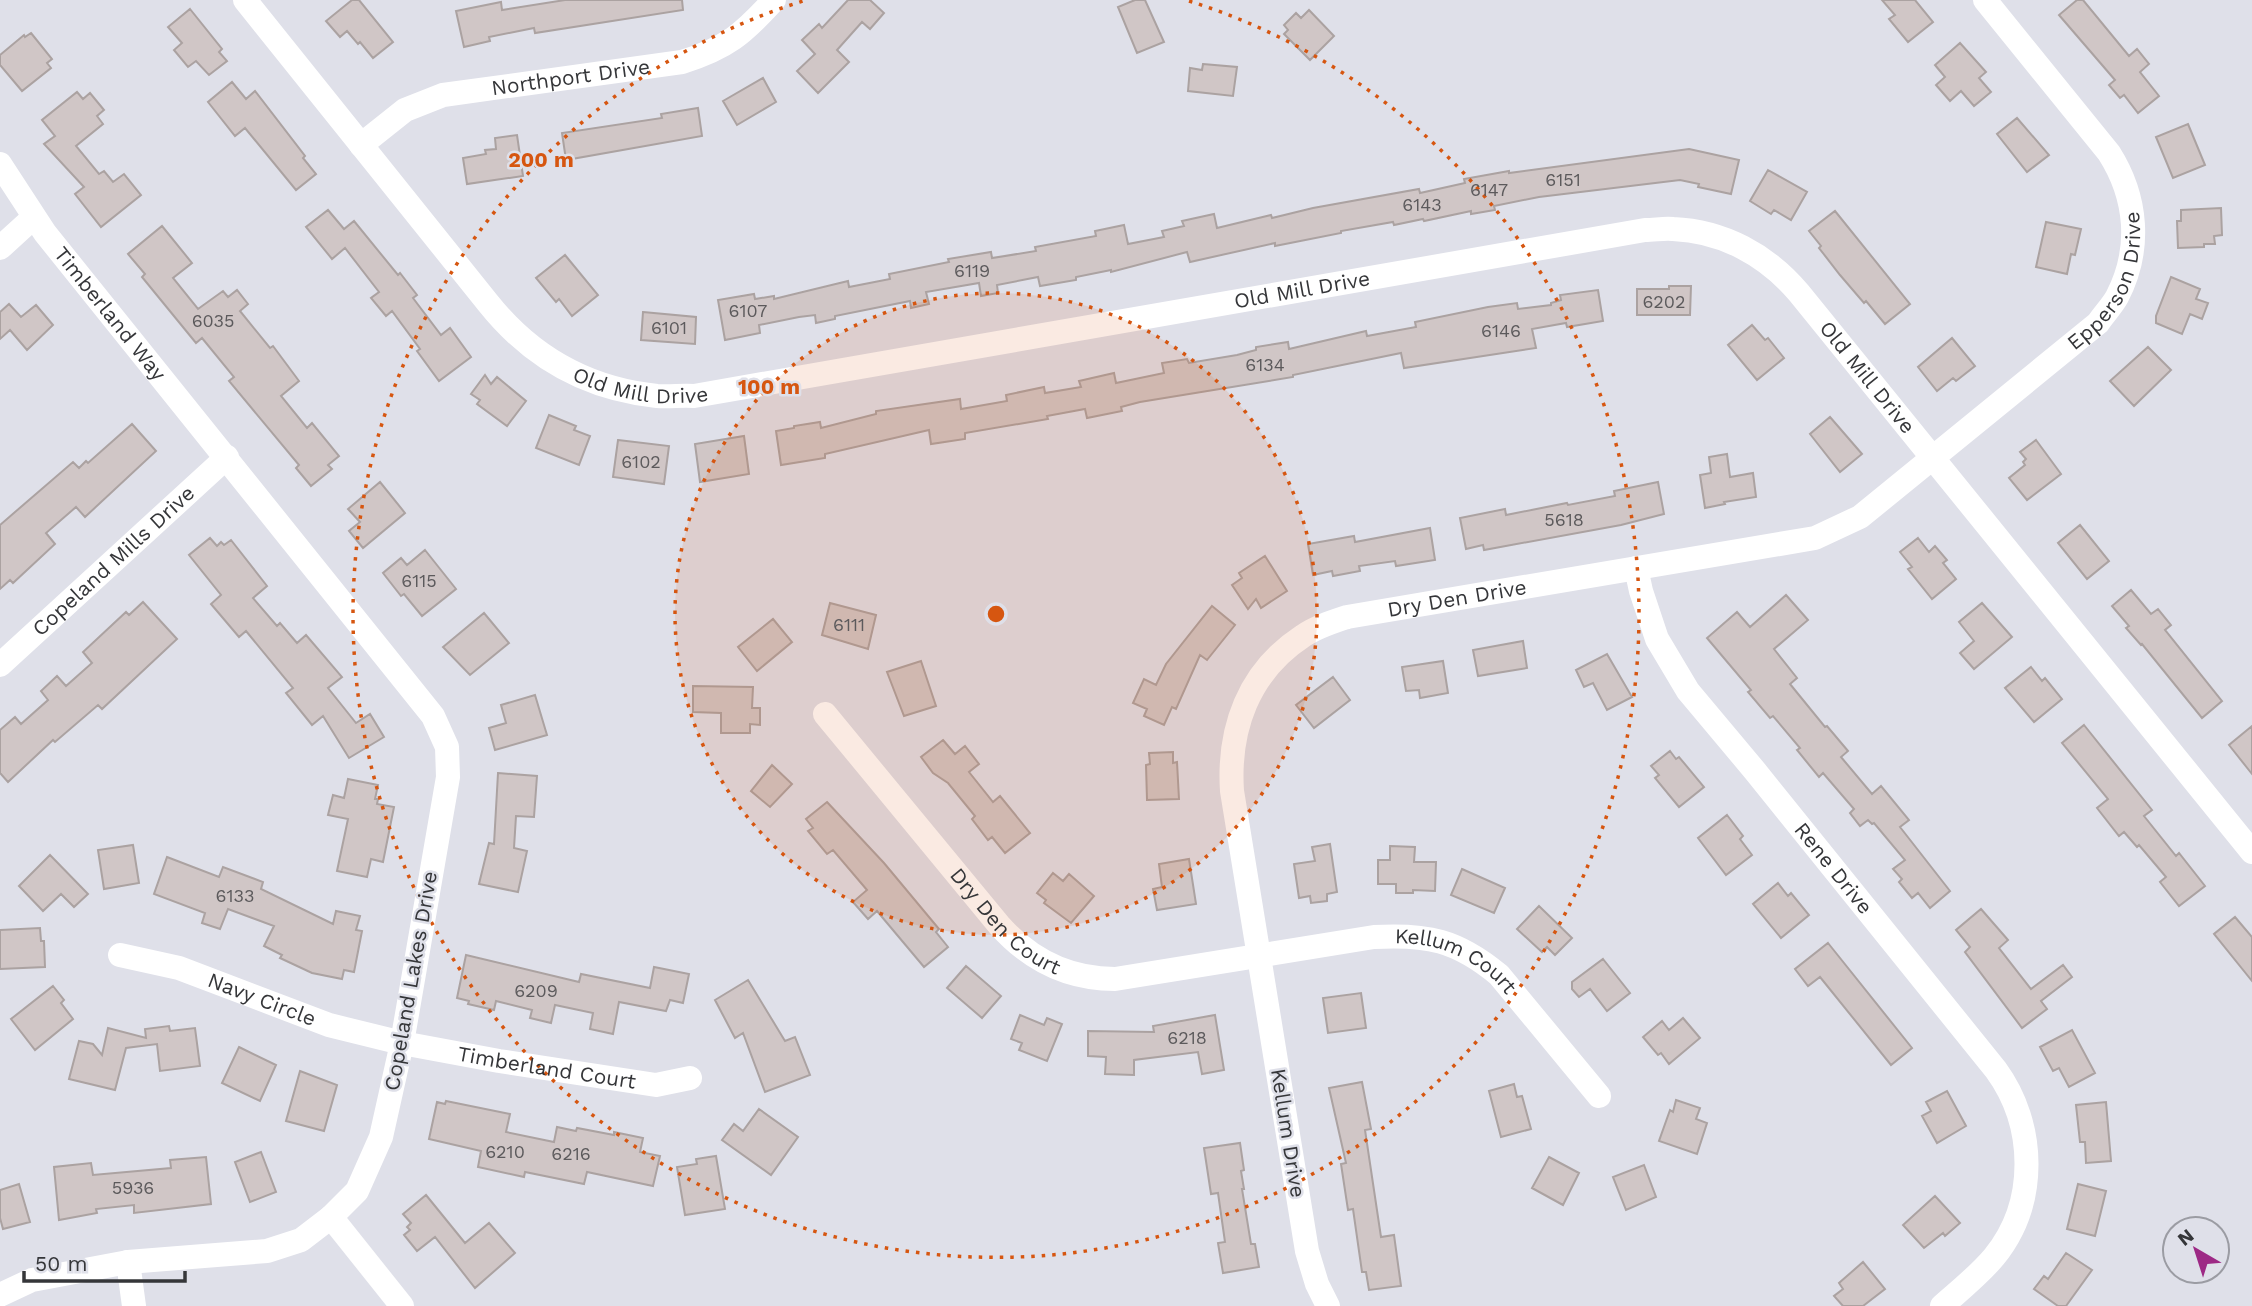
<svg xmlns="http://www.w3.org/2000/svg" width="2252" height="1306" font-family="'Work Sans',sans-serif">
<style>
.building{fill:#d0c6c6;stroke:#aba2a1;stroke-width:2}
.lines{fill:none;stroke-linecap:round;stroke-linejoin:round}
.street{stroke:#fff;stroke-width:24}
.ring{fill:none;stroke:#d65610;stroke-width:3.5;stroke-dasharray:3.5 7}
.labels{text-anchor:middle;stroke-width:5;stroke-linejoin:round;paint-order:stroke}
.number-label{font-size:18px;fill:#5c5a5c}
.street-label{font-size:21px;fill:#353639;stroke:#dfe0e9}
.centre{fill:#d65610;stroke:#dfe0e9;stroke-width:3.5}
.ring-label{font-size:21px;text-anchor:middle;font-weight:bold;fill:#d65610;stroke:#dfe0e9;stroke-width:5;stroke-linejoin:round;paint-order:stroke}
</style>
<rect width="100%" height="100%" fill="#dfe0e9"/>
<path class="building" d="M352 0H359L393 42 373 58 360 42 358 44 347 31 340 37 326 21Z
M565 0H682L683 10 535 33 534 28 489 37 490 41 464 47 456 11 501 2 502 10Z
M848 0H870L884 13 870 29 862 22 837 50 849 62 818 93 797 71 815 54 802 40 819 24 822 28Z
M1135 0H1145L1164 42 1137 53 1118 7Z
M1882 0H1915L1933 22 1908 42 1889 19 1895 15Z
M2077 0H2083L2129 56 2137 49 2149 64 2140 72 2159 96 2138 113 2124 95 2120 98 2109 85 2115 80 2059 15Z
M190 9 222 49 219 52 227 61 209 75 196 61 188 67 174 50 182 43 168 27Z
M1309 10 1334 36 1310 60 1284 34 1288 30 1284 25 1296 13 1301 18Z
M31 33 52 59 47 63 51 68 22 91 0 65V55L24 35 25 37Z
M1960 43 1986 72 1979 78 1991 92 1974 106 1961 91 1950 101 1936 85 1945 77 1935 65Z
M1203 64 1237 67 1233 96 1188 91 1190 68 1202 70Z
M763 78 776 102 737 125 723 101Z
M232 82 246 99 255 91 305 156 303 158 316 174 296 190 245 128 235 136 208 102Z
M77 92 83 99 90 93 104 110 97 116 103 124 76 146 99 174 104 171 113 182 124 174 141 195 101 227 75 194 84 187 44 144 55 136 42 120Z
M698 108 702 136 566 160 562 133 662 118 661 114Z
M2017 118 2049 155 2027 172 1997 134Z
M2188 124 2205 165 2173 178 2156 137Z
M517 135 523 176 467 184 463 158 486 154 485 150 496 149 495 138Z
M1689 149 1739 160 1731 194 1698 187 1699 184 1680 180 1539 197 1494 206 1495 210 1471 214V211L1424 221 1423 219 1394 225 1393 222 1341 231V233L1275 246V243L1190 262 1187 252 1111 272V270L1076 277V280L1040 286 1038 277 997 285 998 293 981 296 979 283 926 292 929 304 911 308 910 301 835 316V319L816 323 815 315 799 317 759 325 760 333 725 340 718 300 754 294 755 299 774 296V299L848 281 849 287 890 279 889 274 949 262 948 259 991 252 992 258 1036 251 1035 247 1096 236 1095 231 1124 225 1128 244 1164 237 1162 231 1184 226 1182 221 1214 214 1217 228 1271 215 1272 218 1313 208 1419 189 1420 193 1465 183 1464 179 1509 171V173Z
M1768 170 1807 192 1791 220 1774 210 1771 214 1750 201Z
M2221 208 2222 235 2214 236 2215 244H2204V247L2178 248 2177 221H2181V210Z
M328 210 344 229 354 221 398 275 400 273 417 295 413 298 441 335 450 328 471 357 439 381 417 351 420 349 392 311 386 316 371 298 379 292 345 248 332 259 306 227Z
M1835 211 1910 304 1885 324 1866 301 1864 303 1840 275 1819 248 1821 246 1809 231Z
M2046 222 2081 229 2075 255 2071 254 2067 274 2036 267Z
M162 226 192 263 173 278 198 309 223 291 228 297 237 290 248 304 240 311 270 348 273 346 299 381 281 396 307 428 312 423 339 456 328 465 332 469 311 486 296 468 299 465 229 381 234 377 202 338 196 343 142 277 145 274 128 254Z
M565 255 598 295 572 316 559 299 556 302 536 278Z
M2171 277 2200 289 2196 299 2208 303 2202 319 2190 314 2182 334 2156 323V316Z
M1669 286H1691L1690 315H1637V289H1669Z
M1598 290 1603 321 1567 327 1566 323 1532 329 1536 348 1404 368 1401 353 1293 375V377L1140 402 1121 407 1122 411 1087 418 1085 409 1047 416 1048 419 965 433V439L931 444 929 430 825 454V458L781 465 776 431 794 428V426L820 422 821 428 876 414V411L960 399 961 409 1007 401 1006 395 1044 387 1045 393 1081 387 1079 381 1114 373 1116 383 1164 373 1162 363 1187 359 1189 363 1237 355 1256 350V347L1288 342 1289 349 1366 331 1367 336 1416 327 1415 322 1488 307 1517 303 1518 309 1551 305V303L1561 300 1560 295Z
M9 304 21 317 36 305 53 325 27 350 10 330 0 339V312Z
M643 312 696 317 695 344 641 340Z
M1752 325 1765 340 1768 338 1784 358 1757 380 1728 345Z
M1952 338 1975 366 1956 381 1953 378 1937 391 1918 367Z
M2148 347 2171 370 2134 406 2110 381Z
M485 375 491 384 497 377 526 401 507 426 477 404 480 400 471 394Z
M549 415 576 426 574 430 590 436 579 465 536 448Z
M1830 417 1862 454 1840 472 1810 434Z
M132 424 156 451 85 517 76 507 46 533 55 544 13 583 10 580 0 589V525L73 462 79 468 86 461 88 463Z
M744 436 749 474 700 482 695 444Z
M618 440 669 446 664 484 613 477Z
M2036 440 2061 474 2027 500 2009 478 2025 465 2023 462 2026 459 2020 452Z
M1727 454 1730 477 1753 473 1756 497 1724 502 1725 504 1705 508 1700 475 1711 473 1709 457Z
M380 482 405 513 363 548 349 531 360 522 348 509Z
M1658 482 1664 514 1621 525 1484 550 1483 545 1466 549 1460 518 1505 509 1506 515 1567 503 1568 505 1615 496 1614 491Z
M2080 525 2109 561 2087 579 2058 543Z
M1430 528 1435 560 1396 566 1395 561 1359 566 1360 571 1333 576 1332 571 1313 575 1308 544 1354 536 1355 542Z
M210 538 217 546 221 542 224 545 231 540 267 586 253 598 277 626 280 623 297 643 306 635 342 677 328 688 356 723 370 714 384 737 349 758 323 716 312 725 286 693 293 688 246 631 239 637 211 604 221 595 189 555Z
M1918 538 1929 552 1935 546 1947 560 1943 563 1956 579 1932 599 1908 569 1912 567 1900 552Z
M425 550 456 589 422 616 404 594 401 596 383 573 401 558 407 565Z
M1265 556 1287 591 1261 608 1256 599 1248 609 1232 585 1242 578 1239 573Z
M2131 590 2151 614 2158 609 2171 625 2165 630 2222 701 2202 718 2142 644 2141 645 2126 628 2129 626 2112 606Z
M1786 595 1808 620 1774 649 1797 678 1790 684 1825 727 1827 726 1848 751 1841 757 1872 794 1881 786 1909 820 1900 827 1950 891 1930 908 1918 893 1912 898 1899 882 1902 879 1893 869 1905 860 1874 823 1872 824 1868 820 1860 826 1850 813 1854 809 1823 773 1819 777 1797 750 1800 748 1773 716 1770 718 1748 692 1751 690 1707 638 1737 612 1750 627Z
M143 602 177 639 102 709 98 705 55 742 53 740 8 782 0 773V730L15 717 21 724 48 700 41 691 57 676 66 686 92 663 83 652 126 612 129 615Z
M830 603 876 615 868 649 822 635Z
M1982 603 2012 637 1974 669 1960 653 1974 641 1959 622Z
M1212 606 1235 625 1207 660 1200 655 1176 709 1172 707 1164 725 1144 716 1147 709 1133 703 1144 679 1156 685 1166 664Z
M484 613 509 643 470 675 443 647Z
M773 619 792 642 757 671 738 647Z
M1523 641 1527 668 1478 676 1473 650Z
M1607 654 1632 697 1607 710 1593 683 1584 687 1576 670Z
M921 661 936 706 904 716 887 672Z
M1443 661 1448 693 1420 698 1419 690 1406 691 1402 667Z
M2031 667 2042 681 2045 678 2062 699 2034 722 2005 688Z
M1333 677 1350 700 1314 728 1296 705Z
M693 686 753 687 752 708H760V725L750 724V733H721V713L693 712Z
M535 695 547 735 495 750 489 728 506 723 501 705Z
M2084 725 2152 810 2144 816 2176 856 2179 853 2205 886 2179 906 2160 882 2166 877 2139 845 2137 847 2124 832 2119 836 2097 808 2108 799 2062 743Z
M2252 726V774L2229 745Z
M943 740 955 754 965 746 979 764 969 772 993 802 1000 796 1030 833 1005 853 992 837 988 840 972 819 975 816 948 783 933 773 921 757Z
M1670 751 1676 759 1679 757 1704 787 1679 807 1655 778 1659 775 1651 766Z
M1173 752V763L1177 762 1179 799 1147 800 1146 765 1150 764 1149 753Z
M772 765 792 784 770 807 751 791Z
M498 773 537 776 534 817 516 816 514 848 527 851 518 892 479 884 489 843 494 844Z
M348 779 378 785 375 799H378L377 804 394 807 383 862 371 859 367 877 337 871 348 819 328 815 333 795 344 798Z
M827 802 884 863 939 929 936 932 948 947 924 967 877 911 868 919 853 902 867 890 833 850 827 854 808 831 813 828 806 819Z
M1727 815 1743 836 1740 839 1752 855 1726 875 1698 838Z
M1330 844 1337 892 1327 894V901L1311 903 1310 896 1299 898 1294 864 1315 861 1312 847Z
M133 845 139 883 104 889 98 850Z
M1390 846 1415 847 1414 862H1436L1435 891 1413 890V893H1396V884H1378V860H1390Z
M50 855 88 894 74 907 61 894 43 911 19 886Z
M167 857 219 877 223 867 263 882 261 889 333 924 336 911 360 916 356 930 362 931 354 972 344 970 342 979 312 973 280 958 282 955 264 946 274 926 228 909 220 929 202 923 205 913 154 894Z
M1189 859 1196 904 1157 910 1153 889 1162 887 1159 864Z
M1462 869 1505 888 1494 913 1451 895Z
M1053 873 1063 881 1069 874 1094 896 1071 923 1044 903 1046 900 1037 893Z
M1778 883 1788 896 1791 893 1809 915 1781 938 1753 904Z
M1539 906 1572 938 1555 955 1547 947 1542 952 1517 929Z
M1981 909 2008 940 1999 948 2031 989 2063 965 2072 977 2041 1001 2047 1009 2022 1028 1965 952 1970 947 1956 930Z
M2235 917 2252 937V981L2214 934Z
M40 928 41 941H44L45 967 0 969V930Z
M1828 943 1912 1048 1891 1065 1820 977 1808 986 1795 969Z
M466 955 579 982 581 974 650 988 654 967 689 974 683 1003 670 1000 666 1011 619 1002 613 1034 590 1029 593 1013 555 1005 551 1023 530 1018 532 1010 496 1001 494 1010 468 1004 469 1001 457 998Z
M1603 959 1630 993 1607 1011 1590 989 1579 997 1572 989V982Z
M966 966 1001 996 982 1018 947 988Z
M748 980 785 1041 795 1037 810 1075 765 1092 743 1033 735 1038 715 1000Z
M53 986 64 1000 61 1003 73 1019 35 1050 11 1019Z
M1361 993 1366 1028 1328 1033 1323 998Z
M1020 1015 1044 1025 1047 1018 1062 1024 1047 1061 1019 1050 1022 1043 1011 1039Z
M1215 1015 1224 1070 1202 1074 1198 1052 1134 1060V1075L1105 1074 1106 1057 1088 1056V1031L1154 1032 1153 1026Z
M1683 1018 1700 1038 1669 1064 1661 1053 1658 1055 1643 1037 1662 1021 1669 1030Z
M169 1026 170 1031 195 1028 200 1066 160 1071 157 1044 126 1048 115 1090 69 1079 79 1041 93 1044 102 1055 108 1028 146 1038 145 1029Z
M2072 1030 2095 1073 2069 1087 2059 1068 2053 1071 2040 1047Z
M239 1047 276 1065 260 1101 222 1083Z
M300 1071 337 1085 324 1131 286 1121Z
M1362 1082 1371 1129 1365 1130 1381 1237 1394 1235 1401 1286 1369 1290 1366 1272H1362L1353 1209 1348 1210 1341 1164 1346 1163 1329 1088Z
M1514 1084 1517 1097 1522 1096 1531 1129 1501 1137 1489 1091Z
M1947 1091 1966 1126 1937 1143 1922 1116 1931 1111 1926 1102Z
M1676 1100 1700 1108 1696 1119 1707 1123 1697 1154 1659 1141 1670 1110 1673 1112Z
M446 1101 510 1114 506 1132 554 1142 557 1127 576 1131 577 1128 614 1135V1132L643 1138 640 1152 660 1156 653 1186 587 1172 584 1184 525 1172 524 1177 478 1167 481 1151 429 1139 437 1102 445 1104Z
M2106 1102 2111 1161 2086 1163 2085 1142H2080L2076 1105Z
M759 1109 798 1137 771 1175 722 1140 734 1124 743 1131Z
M1240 1143 1244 1170 1241 1171 1244 1189H1242L1251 1244H1255L1259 1267 1223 1273 1218 1243 1225 1242 1218 1193 1211 1194 1204 1148Z
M261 1152 276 1192 250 1202 235 1162Z
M716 1156 725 1209 685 1215 677 1167 697 1164 696 1159Z
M206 1157 211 1204 134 1213V1205L96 1209 97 1213 59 1220 54 1167 91 1163 93 1175 171 1168 170 1160Z
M1549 1157 1579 1173 1563 1205 1532 1188Z
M1644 1165 1656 1197 1626 1210 1613 1177Z
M19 1184 30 1222 3 1229 0 1218V1190Z
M2078 1184 2106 1191 2095 1236 2067 1229Z
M426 1195 465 1243 489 1223 515 1253 475 1288 435 1237 417 1251 404 1235 410 1230 407 1227 411 1223 403 1214Z
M1935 1196 1960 1223 1945 1236 1943 1233 1924 1248 1903 1225Z
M2066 1253 2092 1270 2066 1306H2058L2034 1289 2044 1276 2048 1279Z
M1863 1262 1885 1289 1863 1306H1843L1834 1296 1843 1289 1839 1283Z"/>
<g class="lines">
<g class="street">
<path id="s1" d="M245 0 488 303C531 357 588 389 657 396 670 397 682 395 694 396L1645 230C1655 230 1664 228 1673 229 1723 231 1767 255 1799 293L2252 852"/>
<path id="s2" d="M361 145 405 110 443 95 682 62C727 48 743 34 774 0"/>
<path id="s3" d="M0 164 45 233 433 716 447 747 448 777 402 1043 381 1137 357 1191 331 1217 301 1240 267 1251 128 1262 32 1280 0 1295"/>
<path d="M0 248 34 217"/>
<path id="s4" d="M1636 568 1641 591 1657 639 1688 691 1755 771 1996 1070C2036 1125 2038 1203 1994 1257 1979 1275 1960 1290 1942 1306"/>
<path id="s5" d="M0 665 227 457"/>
<path id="s6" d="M825 714 999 925C1029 959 1068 979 1115 979L1374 937C1427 934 1457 940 1499 975L1599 1096"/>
<path id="s7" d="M120 955 179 968 329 1025 402 1043 499 1061 656 1085 690 1078"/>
<path d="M331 1217 402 1306"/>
<path d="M128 1262 134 1306"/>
<path id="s8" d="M1328 1306 1317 1284 1307 1251 1232 791C1228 729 1248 672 1303 636 1316 627 1332 622 1347 617L1815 538 1860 517 2098 323C2104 314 2112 306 2117 297 2142 249 2137 197 2109 153L1985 0"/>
</g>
</g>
<circle cx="996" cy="614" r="321" fill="#d65610" fill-opacity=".12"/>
<g class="ring">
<circle cx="996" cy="614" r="321"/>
<path d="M1189 1A643 643 0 1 1 803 1"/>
</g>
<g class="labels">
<g class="number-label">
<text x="1563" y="186">6151</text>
<text x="1489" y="196">6147</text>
<text x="1422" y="211">6143</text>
<text x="972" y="277">6119</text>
<text x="1664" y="308">6202</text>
<text x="748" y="317">6107</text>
<text x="213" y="327">6035</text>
<text x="669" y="334">6101</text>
<text x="1501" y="337">6146</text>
<text x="1265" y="371">6134</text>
<text x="641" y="468">6102</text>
<text x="1564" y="526">5618</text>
<text x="419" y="587">6115</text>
<text x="849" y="631">6111</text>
<text x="235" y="902">6133</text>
<text x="536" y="997">6209</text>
<text x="1187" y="1044">6218</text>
<text x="505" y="1158">6210</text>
<text x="571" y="1160">6216</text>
<text x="133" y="1194">5936</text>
</g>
<g class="street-label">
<text dy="7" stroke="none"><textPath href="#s2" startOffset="226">Northport Drive</textPath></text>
<text dy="7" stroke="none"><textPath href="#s8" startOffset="1626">Epperson Drive</textPath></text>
<text dy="7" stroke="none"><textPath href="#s1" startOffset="1241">Old Mill Drive</textPath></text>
<text dy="7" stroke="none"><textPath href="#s3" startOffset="186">Timberland Way</textPath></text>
<text dy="7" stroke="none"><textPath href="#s1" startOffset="1871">Old Mill Drive</textPath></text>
<text dy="7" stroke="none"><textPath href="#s1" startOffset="569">Old Mill Drive</textPath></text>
<text dy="7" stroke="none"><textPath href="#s5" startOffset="154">Copeland Mills Drive</textPath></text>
<text dy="7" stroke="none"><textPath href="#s8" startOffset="864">Dry Den Drive</textPath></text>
<text dy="7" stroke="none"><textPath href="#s4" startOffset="364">Rene Drive</textPath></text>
<text dy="7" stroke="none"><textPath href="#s6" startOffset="276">Dry Den Court</textPath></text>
<text dy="7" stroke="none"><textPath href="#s6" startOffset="756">Kellum Court</textPath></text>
<text transform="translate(411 981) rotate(-80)" y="7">Copeland Lakes Drive</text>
<text dy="7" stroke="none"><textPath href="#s7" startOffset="149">Navy Circle</textPath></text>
<text dy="7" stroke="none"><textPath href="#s7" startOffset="443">Timberland Court</textPath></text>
<text transform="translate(1288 1133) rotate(81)" y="7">Kellum Drive</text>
</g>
</g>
<circle cx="996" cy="614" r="10" class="centre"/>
<g class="ring-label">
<text x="541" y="167">200 m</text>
<text x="769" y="394">100 m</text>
</g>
<g transform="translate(2196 1250) rotate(321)"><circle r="33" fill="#dfe0e9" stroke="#9b9ca3" stroke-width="2"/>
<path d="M0-5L12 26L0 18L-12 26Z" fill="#9d2985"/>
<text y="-10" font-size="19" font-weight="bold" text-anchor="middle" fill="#353639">N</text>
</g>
<path d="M24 1271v10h161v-10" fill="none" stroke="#353639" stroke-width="3.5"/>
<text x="35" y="1271" font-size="21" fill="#353639" stroke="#dfe0e9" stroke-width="5" paint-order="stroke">50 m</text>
</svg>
